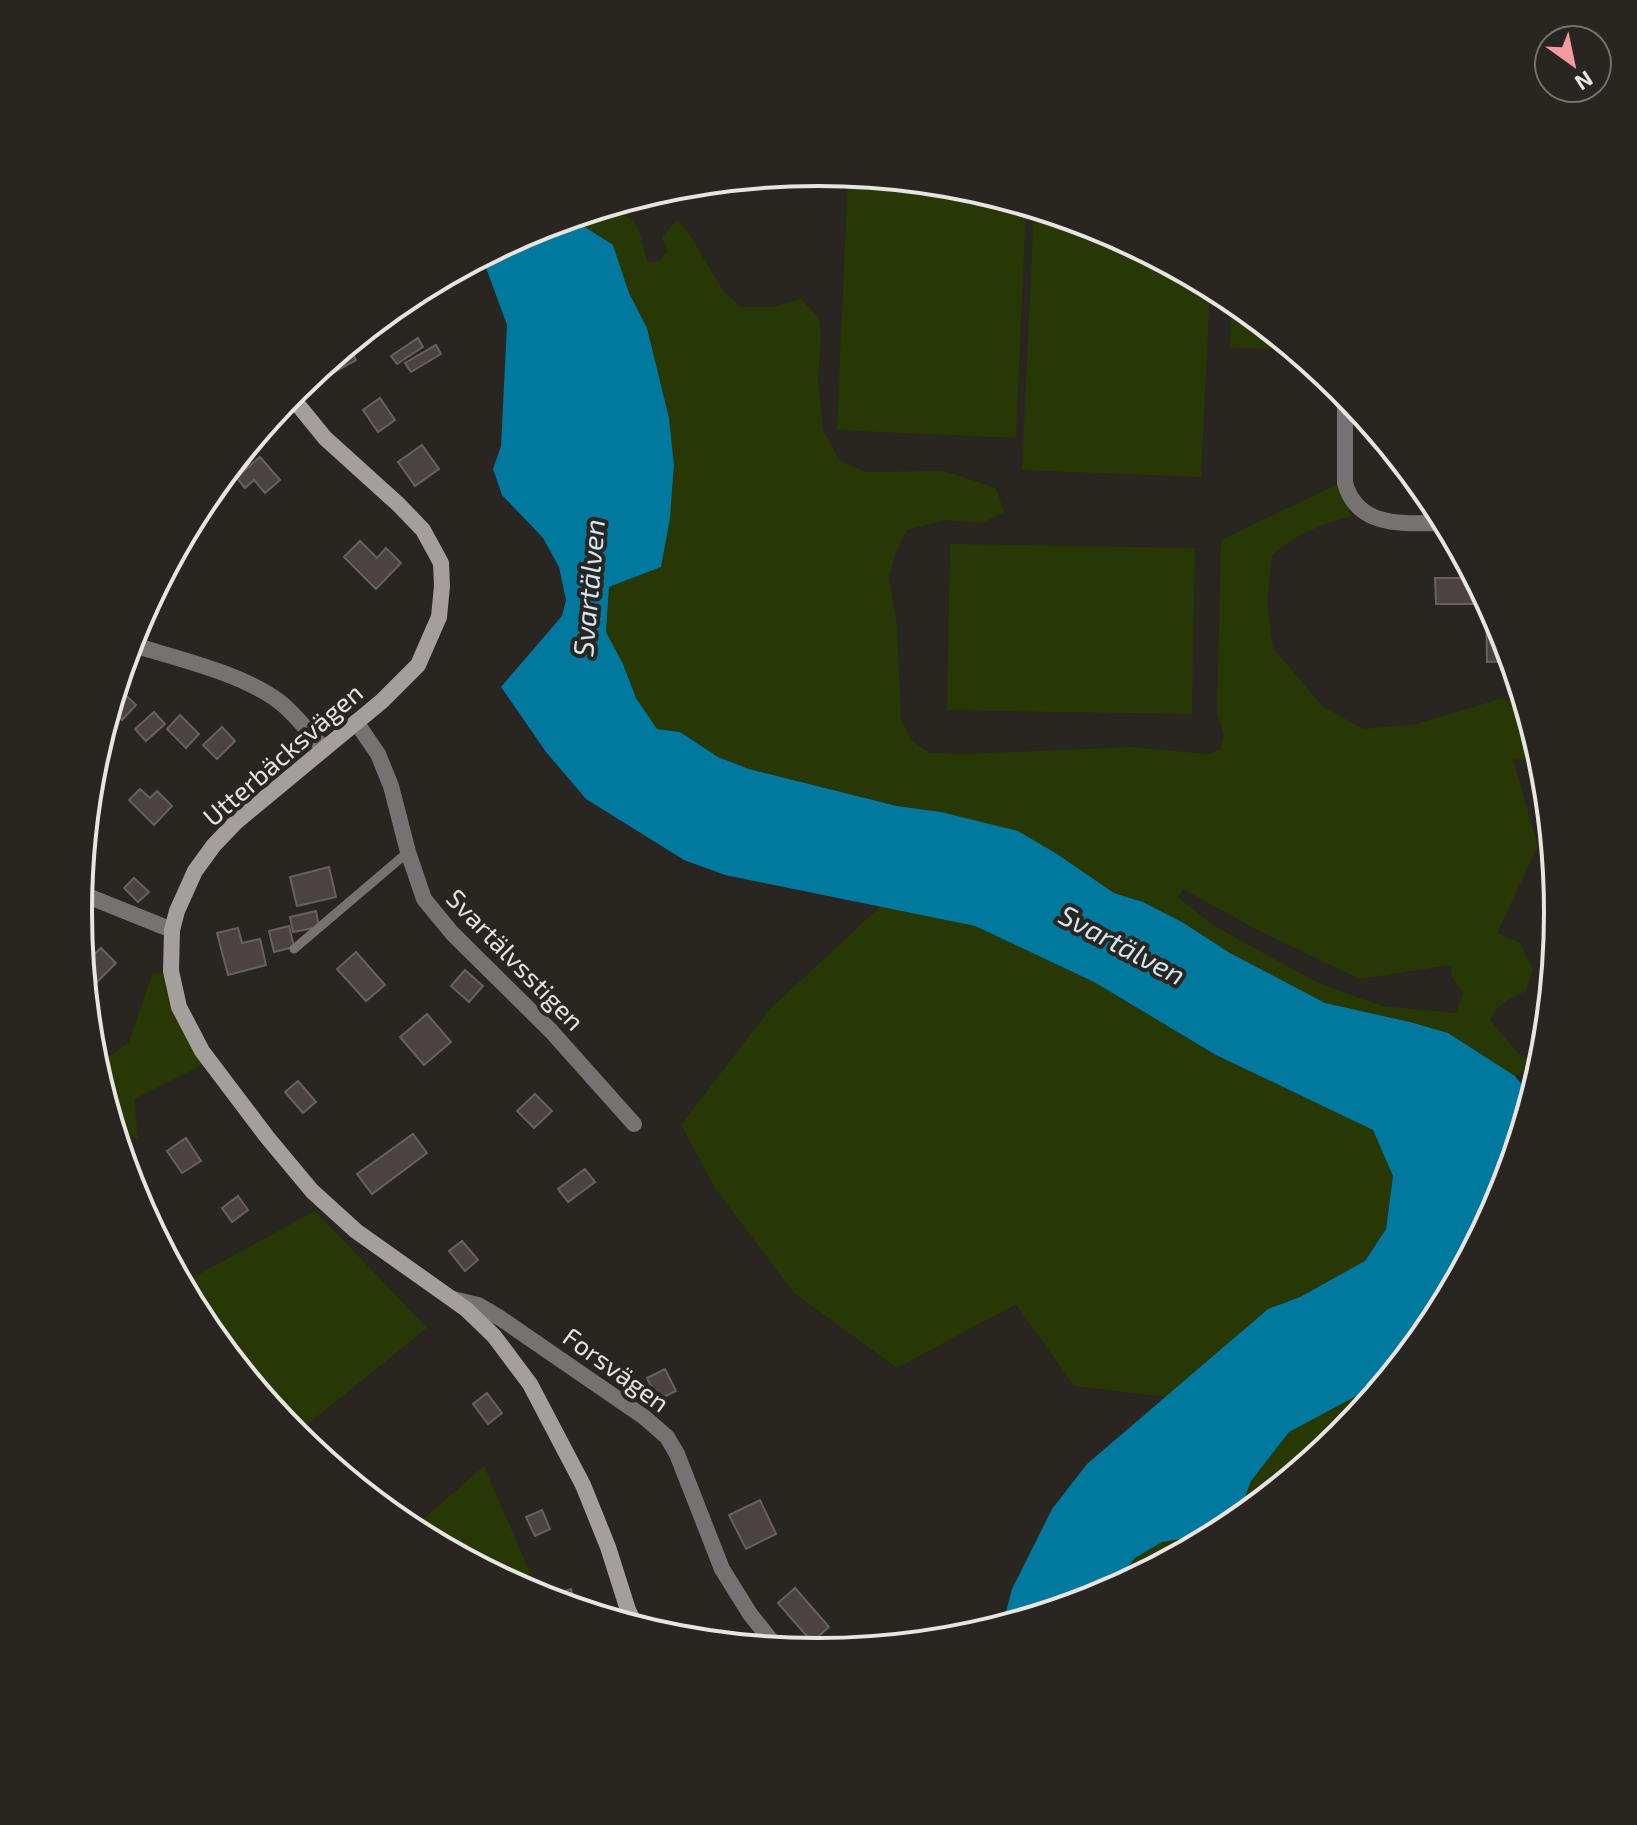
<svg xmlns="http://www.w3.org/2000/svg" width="1637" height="1825" font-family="'Exo 2',sans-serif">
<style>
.green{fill:#283805;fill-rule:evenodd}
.water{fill:#01789d}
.building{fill:#4a4342;stroke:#68605f;stroke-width:2}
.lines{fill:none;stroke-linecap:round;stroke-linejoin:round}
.lane{stroke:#767272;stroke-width:9}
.street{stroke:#767272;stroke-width:16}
.secondary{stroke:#a49e9d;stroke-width:16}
.labels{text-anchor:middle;stroke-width:8;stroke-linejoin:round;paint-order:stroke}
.street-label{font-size:26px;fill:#e7e4e1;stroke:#292520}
.water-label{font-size:28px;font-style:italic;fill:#d1e7f1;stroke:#292520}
.rim{fill:none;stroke:#e7e4e1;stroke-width:4}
</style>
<rect width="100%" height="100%" fill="#292520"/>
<path class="green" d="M848 175 963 186 1026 205 1016 438 837 430Z
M609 206C641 222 639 229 647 262H658L667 252 662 237 677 220 689 234 724 292 741 307H772L801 299 819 318 821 338 818 378 823 430 839 460 866 472 944 471 996 488 1004 512 982 523 946 520 907 530 895 554 889 578 897 626 901 719 912 741 930 753 967 754 1131 747 1207 754 1220 750 1224 734 1217 714 1221 540 1336 485 1352 516C1322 524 1296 534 1272 555L1267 602 1273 648 1322 706 1364 729 1416 724 1500 699 1523 703 1526 707 1541 755 1537 761 1513 759 1538 846 1497 933 1520 943 1533 970 1526 991C1511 998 1497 1004 1490 1020L1519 1054 1529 1061 1525 1071 1515 1076 1478 1052 1410 1022 1325 1003 1295 988 1230 953 1182 922 1143 902 1114 893 1057 854 941 812 897 806 749 769 718 757 680 732 657 729 636 698 623 664 606 632 609 587 661 567 670 518 674 465 669 418 647 328 629 293 613 245 562 227 559 221ZM1183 889 1252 927 1359 979 1452 965 1451 975 1463 993 1456 1013 1382 1006 1318 983 1211 924 1178 897Z
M1034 208 1102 229 1210 286 1201 477 1022 470Z
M1231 298 1294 349 1230 348Z
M950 544 1195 548 1192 714 947 710Z
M881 906 975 926 1094 982 1216 1055 1373 1130 1393 1176 1386 1228 1365 1261 1300 1297 1268 1309 1167 1397 1074 1386 1016 1304 897 1368 794 1293 715 1188 681 1125 770 1009Z
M153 972 170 975 208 1062 134 1099 138 1138 116 1135 95 1067 129 1042Z
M315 1211 427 1328 294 1435 203 1324 181 1284Z
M1434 1324 1342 1436 1230 1528 1101 1597 1113 1508Z
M484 1466 541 1598 411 1530Z"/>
<path class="water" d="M558 221 562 227H585L613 245 629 293 647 328 669 418 674 465 670 518 661 567 609 587 606 632 623 664 636 698 657 729 680 732 718 757 749 769 897 806 941 812 1018 831 1057 854 1114 893 1143 902 1182 922 1230 953 1325 1003 1410 1022 1448 1033 1515 1076 1532 1098 1502 1196 1434 1324 1383 1386H1375L1289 1432 1251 1481 1245 1497 1219 1519 1192 1537 1162 1542 1135 1558 1105 1595 1101 1597 1002 1627 1012 1589 1052 1509 1087 1464 1268 1309 1300 1297 1365 1261 1386 1229 1393 1176 1373 1130 1216 1055 1094 982 975 926 725 875 684 860 586 799 546 752 501 687 562 616 566 600 559 567 543 538 502 495 493 469 501 446 507 325 482 257 536 228Z"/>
<path class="building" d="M418 338 423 347 397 364 391 356Z
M348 345 356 360 333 373 327 363Z
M436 345 441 354 411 372 405 363Z
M380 398 395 420 378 432 363 410Z
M422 445 439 469 415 486 398 462Z
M260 457 280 480 265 493 254 480 245 488 236 477Z
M360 541 377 558 386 548 401 563 376 589 344 557Z
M1435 578H1475L1503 630 1512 661 1487 662 1486 604H1436Z
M117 687 136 705 122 720 110 709Z
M154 712 165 724 146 741 135 729Z
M180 715 199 734 186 748 167 729Z
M222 727 235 741 217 759 203 745Z
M140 789 150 798 157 791 172 806 154 825 129 800Z
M329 867 336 897 297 906 290 877Z
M134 878 149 892 138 902 124 888Z
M316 911 319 927 293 932 290 917Z
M289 926 294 947 274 952 269 931Z
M238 928 242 943 260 939 266 965 228 975 217 933Z
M101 948 116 963 86 993 83 965Z
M356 952 385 985 366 1001 337 969Z
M465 970 483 986 469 1002 451 986Z
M427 1014 451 1042 424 1065 400 1037Z
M298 1081 316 1102 303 1113 285 1092Z
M535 1094 552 1111 534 1128 517 1111Z
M413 1134 427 1153 372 1194 357 1174Z
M186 1138 201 1161 182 1173 167 1151Z
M585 1169 595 1182 568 1202 558 1189Z
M238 1196 248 1210 232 1222 222 1208Z
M462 1241 478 1260 465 1271 449 1251Z
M665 1369 676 1391 658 1400 647 1378Z
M487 1393 502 1413 488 1424 473 1404Z
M760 1500 776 1534 746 1549 729 1515Z
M542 1510 550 1529 535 1536 526 1517Z
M795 1588 829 1627 812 1642 778 1603Z
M571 1589 578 1610 551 1602 550 1596Z"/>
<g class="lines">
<path class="lane" d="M294 949 408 852"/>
<path class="street" d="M644 201 645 195
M1345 392V483C1358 530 1406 523 1446 523
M130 644C175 658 245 674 281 703 297 716 310 734 324 749
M356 722 378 754 391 786 408 852 424 899 452 933 551 1031 634 1124
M80 893 172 930
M453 1299 478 1305 500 1318 644 1417 667 1437 677 1454 722 1569 750 1614 778 1649"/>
<path class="secondary" d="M290 395 325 438 399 505 423 530 441 563 442 586 439 617 418 665 382 701 236 822 214 845 195 871 177 911 172 930 171 971 179 1007 202 1051 267 1137 312 1191 356 1231 466 1309 494 1336 530 1384 583 1485 608 1547 628 1610 636 1627"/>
</g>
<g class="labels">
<g class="street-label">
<text transform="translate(283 755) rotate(-41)" y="9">Utterbäcksvägen</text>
<text transform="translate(515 960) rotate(46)" y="9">Svartälvsstigen</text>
<text transform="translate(616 1370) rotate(36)" y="9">Forsvägen</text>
</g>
<g class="water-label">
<text transform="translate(589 588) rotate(-85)" y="10">Svartälven</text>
<text transform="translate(1122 945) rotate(28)" y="10">Svartälven</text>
</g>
</g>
<path d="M0 0H1637V1825H0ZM92 912a726 726 0 1 1 1452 0a726 726 0 1 1-1452 0Z" fill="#292520" fill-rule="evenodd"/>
<path class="rim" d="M92 912a726 726 0 1 1 1452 0a726 726 0 1 1-1452 0Z"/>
<g transform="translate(1573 64) rotate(147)"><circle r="38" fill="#292520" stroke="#75716d" stroke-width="2"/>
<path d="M0-6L14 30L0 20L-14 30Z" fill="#f49aa3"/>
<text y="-12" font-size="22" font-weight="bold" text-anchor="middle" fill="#e7e4e1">N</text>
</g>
</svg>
